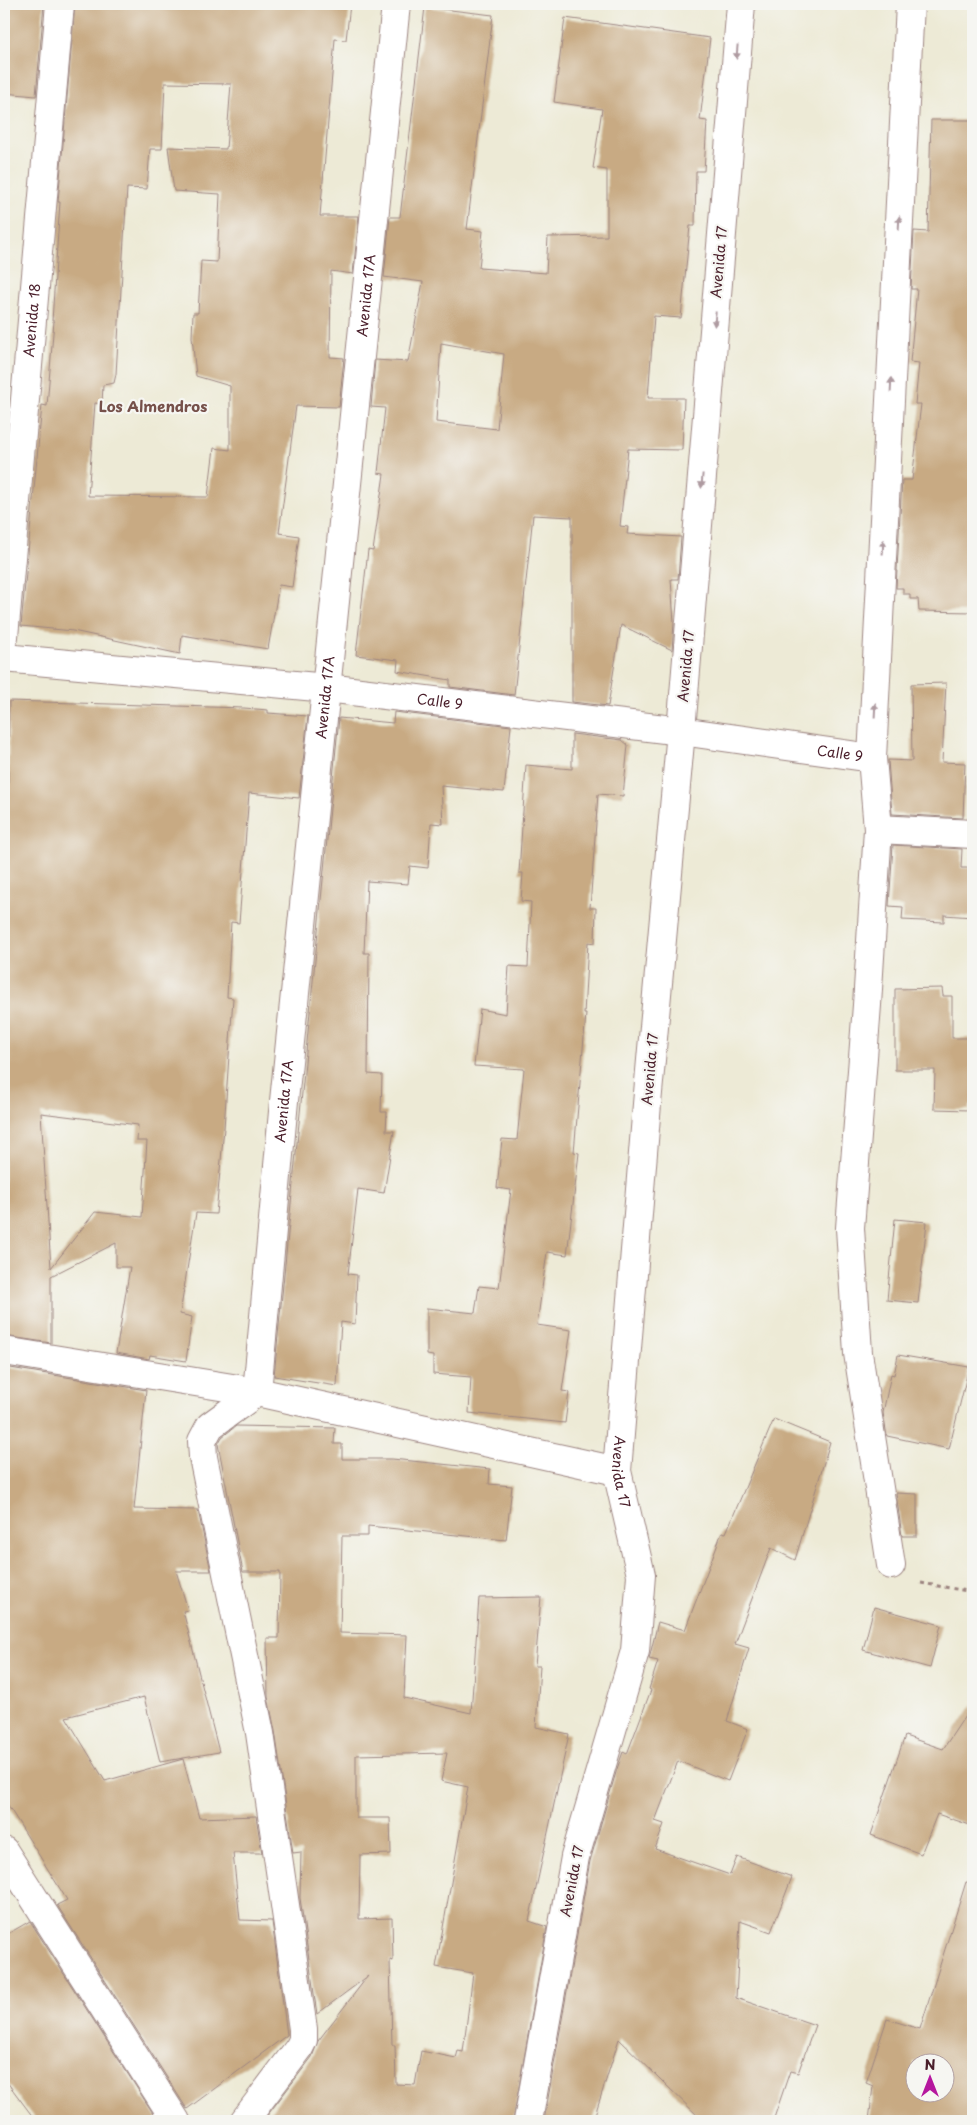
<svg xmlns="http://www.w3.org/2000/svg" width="977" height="2125" font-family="'Playpen Sans',sans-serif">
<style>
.building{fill:#c8aa83;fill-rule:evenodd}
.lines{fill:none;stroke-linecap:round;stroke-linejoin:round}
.minor-casing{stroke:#9c8480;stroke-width:30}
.major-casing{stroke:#9c8480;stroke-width:30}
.path{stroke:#9c8480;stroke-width:3;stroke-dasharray:4 4;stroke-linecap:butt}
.minor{stroke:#fff;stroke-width:28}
.major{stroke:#fff;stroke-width:28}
.oneway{fill:#ae9aa0}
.labels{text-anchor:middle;stroke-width:4.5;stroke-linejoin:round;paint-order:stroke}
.street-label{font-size:14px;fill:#4a1f2b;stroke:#f6f6f2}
.neighbourhood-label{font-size:15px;font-weight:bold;fill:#76504a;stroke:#f6f6f2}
</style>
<rect width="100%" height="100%" fill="#f6f6f2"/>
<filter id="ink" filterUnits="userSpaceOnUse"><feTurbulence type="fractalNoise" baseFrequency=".02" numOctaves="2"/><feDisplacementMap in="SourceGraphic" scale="10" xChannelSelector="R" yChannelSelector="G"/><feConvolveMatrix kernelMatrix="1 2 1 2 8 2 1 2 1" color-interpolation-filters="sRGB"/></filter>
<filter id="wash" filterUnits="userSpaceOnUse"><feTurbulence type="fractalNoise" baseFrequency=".0096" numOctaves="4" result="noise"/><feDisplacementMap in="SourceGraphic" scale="20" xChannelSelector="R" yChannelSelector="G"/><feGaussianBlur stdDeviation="1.12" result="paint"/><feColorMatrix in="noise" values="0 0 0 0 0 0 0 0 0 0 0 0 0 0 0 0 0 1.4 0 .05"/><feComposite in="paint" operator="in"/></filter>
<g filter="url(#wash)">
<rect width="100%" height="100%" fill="#edead6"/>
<g id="blocks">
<path class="building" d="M4 4H44L36 96 4 93Z
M75 4H350L346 40 335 39 320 216H359L353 274 331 271 330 357 344 358 339 407 296 406 279 533 299 536 292 587 279 585 268 649 182 635 180 654 73 631 21 626 42 405 47 406 54 321H52L60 202H58ZM165 83 231 84 226 149 168 147 174 191 220 194 217 262 201 261 198 313H193L192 337 196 376 230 386V450L214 448 208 497 88 496 95 403 102 404 103 385 114 383 116 374 127 188 147 189 150 149H162Z
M425 7 493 15 467 229 483 231 479 268 546 273 548 237 607 236V170L593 168 602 109 554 102 565 18 710 38 700 120 707 121 704 171H696L695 226H690L681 318 654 316 648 398H684L682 450 628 449 620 526 628 527 627 534 681 537 678 579H671L674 623 672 650 621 625 608 706 572 702V517L533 515 514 695 450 687V680L397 671 398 660 356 655 368 550 373 551 384 474 378 473 385 408 371 407 375 360 408 362 423 282 384 277 390 217H400ZM441 343 504 354 497 429 436 422Z
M931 120H973V612L919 611 918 599H910V594H903V588H896L902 480H912L921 404H915L919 363 910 362 917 289H911L914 231 928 232Z
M946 683 942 762 965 763 963 818 892 814 888 760 912 761 911 684Z
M9 701 244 708 268 710V713L308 716 299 798 249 793 239 923 231 922 227 997 233 998 224 1128 216 1214 196 1213 180 1314 192 1317 186 1361 150 1355 149 1359 116 1353 130 1267H116V1243L51 1276V1343L4 1336V783H8ZM41 1113 138 1125 137 1141H147L142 1217 95 1212 51 1268Z
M394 712 511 726 504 792 441 786 443 824 431 823 428 868 410 866 408 884 367 881 364 953H369L368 1074 382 1075 381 1112H387L386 1131H394L384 1193 358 1189 348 1274 357 1275 355 1324 341 1322 337 1386 274 1376 339 718 393 723Z
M572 734 622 740 628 745 623 796 598 794 590 908H596L595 943 588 942 584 1014H586L574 1152 579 1153 567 1255 547 1252 537 1325 571 1330 562 1391 569 1392 565 1423 469 1413 471 1377 433 1374V1356L427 1355V1308L475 1313 479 1286 499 1288 511 1190 497 1188 502 1139 517 1140 524 1069 474 1066 480 1009 506 1014 509 966 528 967 531 902 521 901 523 873H519L526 765 572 769Z
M893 845 962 849 961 868H973V917L944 915V922L902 920 903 907 889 906Z
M942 988 943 996H952V1038H973V1106H969V1110L934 1109 935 1070H895V989Z
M895 1219 927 1222 918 1303 887 1300Z
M898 1355 969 1367 949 1449 887 1436 883 1413 891 1374 894 1375Z
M4 1367 146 1390 134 1509 198 1510 211 1571H176L188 1610 183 1611 219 1752 160 1762 144 1697 66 1717 105 1781 183 1759 199 1818 256 1816 262 1853H233L240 1920 272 1921 287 2035 187 2109 57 1905 67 1900 4 1799Z
M774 1419 830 1442 795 1560 771 1548 735 1644 749 1648 727 1721 748 1729 728 1781 678 1761 655 1821 664 1824 655 1849 730 1875 737 1857 792 1877 771 1932 740 1921 736 1998 815 2025 798 2073 790 2071 773 2121H703L619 2039 593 2121H544L590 1861 617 1769 623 1752 627 1754 651 1690 649 1689 658 1661 649 1659 658 1622 685 1630 722 1532 726 1533Z
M236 1426 335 1428 334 1444H342V1459H392L490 1469 489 1484 512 1486 506 1540 368 1526V1536H342L340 1633 407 1635 404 1698 471 1713 479 1598 541 1597 535 1666H540L536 1727 569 1734 529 1921 547 1927 513 2121H263L312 2057 318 2041 368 1976 317 2014 300 1898 301 1852 293 1853 275 1731 268 1697 267 1638H279L280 1572H243L218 1444 222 1437ZM447 1753 441 1781 468 1787 436 1967 473 1973 463 2052 458 2051 456 2058 421 2051 415 2085 396 2084 395 2045H392L390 1960 393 1961 392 1918 359 1919 360 1855 391 1854 390 1818H356V1755Z
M896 1493 917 1494V1536H902Z
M874 1607 941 1625 930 1668 863 1650Z
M973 1704V1826L937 1814 921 1854 871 1835 905 1736 943 1749Z
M966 1882 973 1883V2121H869L873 2086 866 2083 887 2019 920 2029ZM914 2062H944V2092H914Z
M30 1921 158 2121H36L4 2078V1936Z"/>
</g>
</g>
<g filter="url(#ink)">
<use href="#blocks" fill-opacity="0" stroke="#9c8480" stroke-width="1"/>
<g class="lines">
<g class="minor-casing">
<g id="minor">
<path id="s1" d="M4 637 60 4"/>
<path id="s2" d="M4 658 327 688 681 731 647 1104 617 1471 641 1575 635 1651 575 1857 528 2121"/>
<path d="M872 758 878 829 867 1005 850 1228 858 1353 891 1565"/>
<path d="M878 829 973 834"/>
<path d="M4 1351 257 1392 617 1471"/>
<path id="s3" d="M257 1392 284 1101 396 4"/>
<path d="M4 1851 176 2121"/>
<path d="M244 2121 299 2048 303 2040V2029L260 1733 203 1457 202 1441 210 1426 257 1392"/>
</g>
</g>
<g class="major-casing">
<g id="major">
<path id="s4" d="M741 4 681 731 872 758 910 4"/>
</g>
</g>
<path class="path" d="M921 1583 973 1592"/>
<use href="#minor" class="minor"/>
<use href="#major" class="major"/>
</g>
<defs><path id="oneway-solid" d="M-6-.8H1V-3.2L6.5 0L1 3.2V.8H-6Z" transform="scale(1.25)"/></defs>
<g class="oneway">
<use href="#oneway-solid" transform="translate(737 52) rotate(95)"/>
<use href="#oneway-solid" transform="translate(899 223) rotate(-87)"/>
<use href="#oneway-solid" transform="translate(715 319) rotate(95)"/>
<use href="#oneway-solid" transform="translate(891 385) rotate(-87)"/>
<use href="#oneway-solid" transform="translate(702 481) rotate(95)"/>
<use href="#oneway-solid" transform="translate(883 547) rotate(-87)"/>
<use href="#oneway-solid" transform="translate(875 710) rotate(-87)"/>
</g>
</g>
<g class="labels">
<g class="street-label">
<text transform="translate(719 262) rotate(-85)" y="5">Avenida 17</text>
<text dy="5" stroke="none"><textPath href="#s3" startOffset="1102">Avenida 17A</textPath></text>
<text dy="5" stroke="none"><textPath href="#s1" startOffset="318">Avenida 18</textPath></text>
<text transform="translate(686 666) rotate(-85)" y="5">Avenida 17</text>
<text dy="5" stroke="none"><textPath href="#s3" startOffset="698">Avenida 17A</textPath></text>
<text dy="5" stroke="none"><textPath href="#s2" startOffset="438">Calle 9</textPath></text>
<text dy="5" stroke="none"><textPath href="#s4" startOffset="890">Calle 9</textPath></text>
<text transform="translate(650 1069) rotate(-85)" y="5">Avenida 17</text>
<text dy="5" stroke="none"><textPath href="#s3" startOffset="292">Avenida 17A</textPath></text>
<text dy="5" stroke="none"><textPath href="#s2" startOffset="1425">Avenida 17</textPath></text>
<text transform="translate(572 1881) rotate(-79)" y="5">Avenida 17</text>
</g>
<g class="neighbourhood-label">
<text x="153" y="412">Los Almendros</text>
</g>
</g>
<rect width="977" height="2125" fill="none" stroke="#f6f6f2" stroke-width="20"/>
<g transform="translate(930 2078)"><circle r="24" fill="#f6f6f2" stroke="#b1a0a2"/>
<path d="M0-4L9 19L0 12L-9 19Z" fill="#b5179e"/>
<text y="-8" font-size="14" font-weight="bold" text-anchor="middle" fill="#4a1f2b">N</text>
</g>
</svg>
